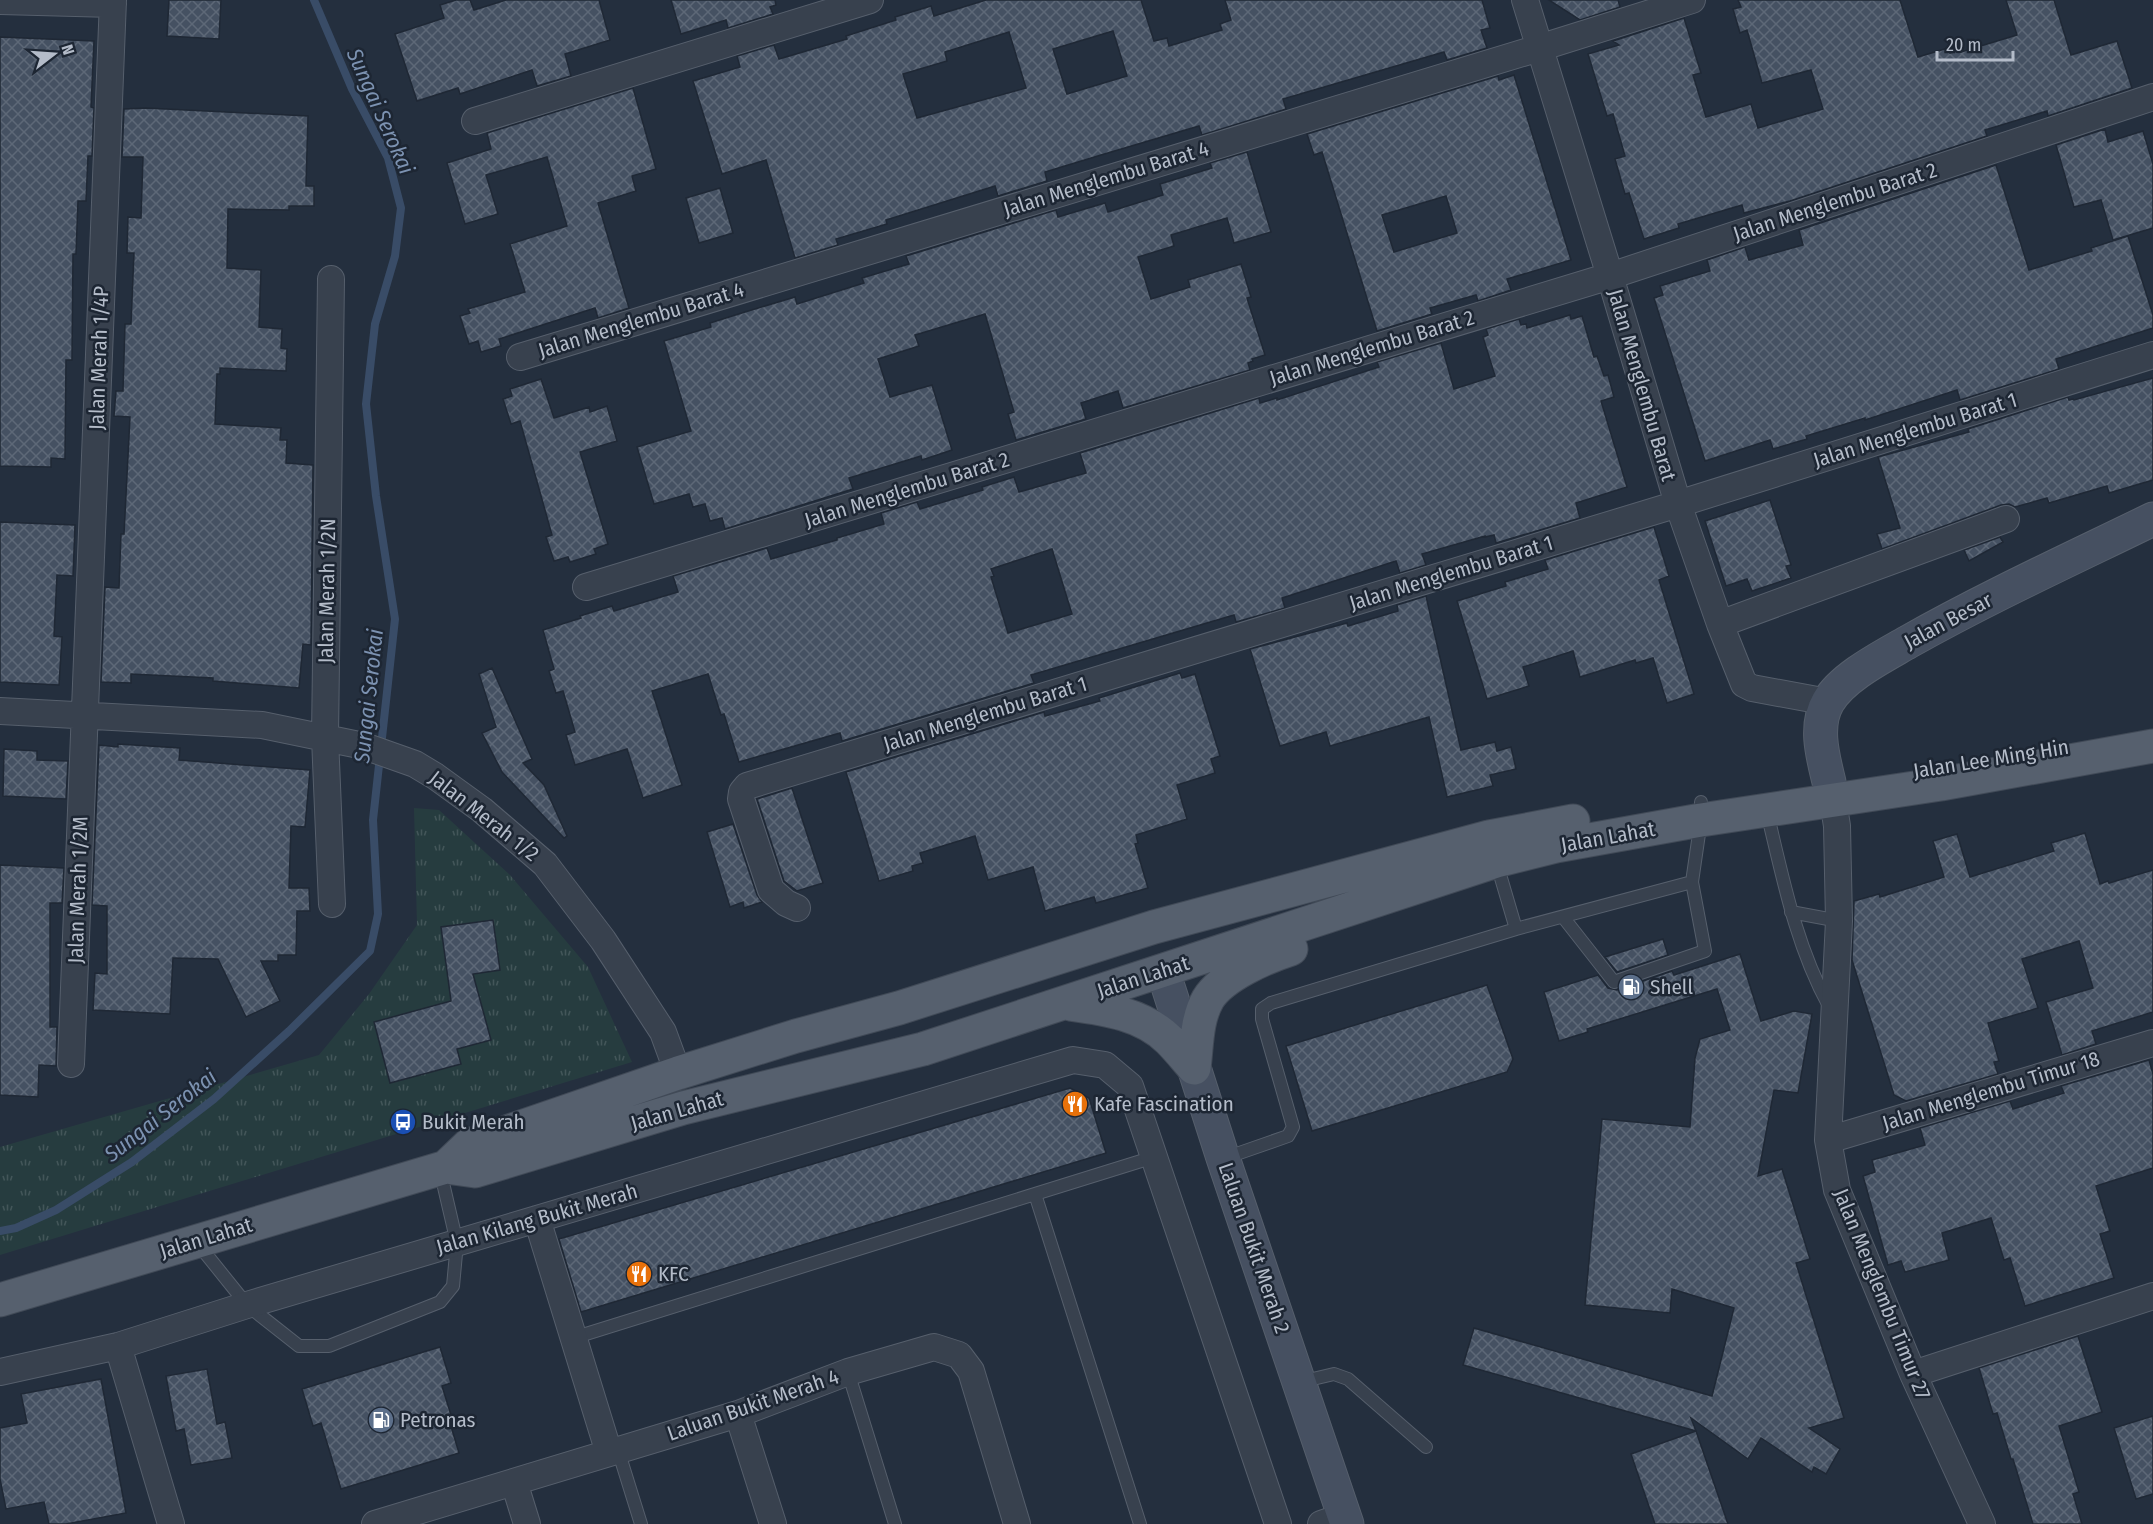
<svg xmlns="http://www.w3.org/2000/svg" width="2153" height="1524" font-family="'Fira Sans Condensed',sans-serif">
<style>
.grass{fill:url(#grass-tufts)}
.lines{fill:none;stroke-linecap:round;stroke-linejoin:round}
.stream{stroke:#394c67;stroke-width:8}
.building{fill:url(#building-cross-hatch);stroke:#1f2835;stroke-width:1.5;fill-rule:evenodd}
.lane-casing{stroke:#565f6c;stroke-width:14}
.street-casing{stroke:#565f6c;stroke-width:28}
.secondary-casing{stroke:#565f6c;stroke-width:35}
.primary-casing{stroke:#414a57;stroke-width:35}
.lane{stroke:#38414e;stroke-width:12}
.street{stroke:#38414e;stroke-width:26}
.secondary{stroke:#465061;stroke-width:33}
.primary{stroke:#56606e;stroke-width:33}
.labels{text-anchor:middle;stroke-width:5;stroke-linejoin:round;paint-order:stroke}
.street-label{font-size:21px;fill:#b4bcc9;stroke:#1d2633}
.poi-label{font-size:21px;fill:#b4bcc9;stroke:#1d2633;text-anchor:start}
.water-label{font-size:22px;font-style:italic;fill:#7c92b1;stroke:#1d2633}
</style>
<defs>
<pattern id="grass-tufts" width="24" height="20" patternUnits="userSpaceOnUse" patternTransform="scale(1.5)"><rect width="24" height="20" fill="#263c3f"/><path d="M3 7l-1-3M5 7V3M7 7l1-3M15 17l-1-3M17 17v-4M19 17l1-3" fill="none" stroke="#435659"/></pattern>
<pattern id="building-cross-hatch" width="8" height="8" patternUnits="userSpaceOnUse" patternTransform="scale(1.5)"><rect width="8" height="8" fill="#455162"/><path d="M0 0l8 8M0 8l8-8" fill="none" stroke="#5d6877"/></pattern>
</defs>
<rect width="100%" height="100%" fill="#242f3e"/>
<path class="grass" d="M414 808 439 810 510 875 588 967 632 1062 0 1255V1147L319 1055 369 994 417 925Z"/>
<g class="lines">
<path class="stream" d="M0 1231 16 1228 56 1210 132 1162 214 1099 289 1031 370 951 378 914 373 820 395 619 376 496 366 404 375 324 395 256 401 208 388 158 352 89 314 0"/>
</g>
<path class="building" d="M169 0H221L219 39 167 36Z
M456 0H470L474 10 506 0H599L610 40 565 54 571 76 537 86 532 70 460 94 458 88 417 101 395 34 444 18 440 5Z
M671 0H775L776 5 770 7 773 14 728 28 726 20 681 34Z
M986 0H1141L1154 41 1167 38 1169 46 1222 30 1220 24 1231 20 1225 0H1482L1490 28 1481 30 1487 48 1447 60 1444 52 1283 99 1286 109 1202 135 1199 126 1101 155 1045 172 1047 181 998 196 995 186 886 220 887 224 836 239 838 245 795 258 766 160 722 174 693 81 740 67 737 56 774 45 779 59 847 39 846 36 896 20 895 17 931 6 934 16ZM1113 31 1127 76 1067 94 1053 49ZM1009 32 1026 88 917 118 903 74 947 61 945 52Z
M1549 0H1618L1620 7 1580 20Z
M1738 0H1900L1918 57 1948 48 1950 53 1961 50V52L2017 35 2006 0H2054L2071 55 2117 41 2132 88 2048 116 2047 111 1985 130 1987 136 1790 201 1744 213 1742 205 1678 224 1679 228 1644 239 1629 193 1625 194 1615 159 1625 156 1613 114 1607 116 1588 54 1619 45 1613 41 1684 18 1701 73 1693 75 1706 117 1751 104 1758 128 1823 109 1811 70 1762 83 1747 30 1740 33 1733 9 1741 7Z
M0 37 94 41 91 107 94 108 92 156H88L86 201H78L76 254H73L72 360H66L65 459 51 458V467L0 466Z
M1514 75 1571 260 1507 279 1511 290 1478 301 1476 295 1430 308 1432 314 1377 331 1322 152 1314 155 1307 134 1498 76 1499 80ZM1446 196 1457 233 1394 252 1382 215Z
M633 88 656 169 632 176 636 191 598 203 629 308 598 318 595 308 499 339 501 346 481 352 478 341 469 344 460 316 470 313 468 309 525 292 510 244 567 226 547 157 486 175 498 214 465 224 447 163 491 149 487 133Z
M146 108 308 116 306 186H314V206H289V210L228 209 227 268 261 270 259 327 282 329 281 348 287 349 286 371 220 368V374H217L215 424 281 428 280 440H287L286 463 313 465 311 645 303 644 299 688 213 681V678L131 674V683L101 682 105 587 119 588 121 534H124L130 417 114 416 116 391H123L125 324H131L134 253H127L128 217 141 218 143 157H122L124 109Z
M2105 129 2108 142 2143 131 2153 164V228L2113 240 2101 200 2074 207 2056 145Z
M1247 152 1271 232 1234 243 1227 218 1171 235 1174 246 1138 257 1151 299 1190 287 1188 280 1241 264 1251 297 1247 298 1265 355 1252 359 1253 361 1248 363 1250 370 1123 408 1118 391 1081 403 1086 419 1016 440 1008 414 1014 412 985 314 915 335 919 346 878 359 890 397 932 385 952 450 922 460 921 456 849 478 853 489 725 529 722 518 710 521 705 504 693 507 689 494 654 504 637 447 691 431 664 341 711 327 710 323 745 312 795 297 797 304 864 283 862 278 909 264 906 256 1056 210 1058 217 1105 203 1108 212 1163 195 1160 184 1212 168 1210 163Z
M1996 165 2029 270 2092 251 2091 248 2128 236 2153 315V328L2056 359 2059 369 1960 400 1957 390 1865 420V418L1806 436 1807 439 1773 449 1770 440 1705 461 1654 298 1663 295 1660 286 1710 271 1707 260 1745 247 1749 260 1803 245 1799 230Z
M720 188 733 233 699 243 686 198Z
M1570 315 1571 319 1582 316 1594 357 1597 356 1604 376 1608 375 1614 397 1601 401 1627 487 1576 503 1580 518 1496 543 1494 535 1485 537V536L1422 554 1426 565 1400 573 1396 561 1282 598 1285 608 1236 622 1234 615 1031 675 1034 683 842 741 840 733 739 762 724 714 721 715 708 674 652 691 682 785 643 798 627 749 575 765 566 735 575 732 563 691 556 693 549 671 554 669 543 630 581 618 580 616 612 606 614 611 678 592 673 576 767 548 771 559 837 540V538L884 524 881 513 917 502 920 509 983 490 982 487 1014 477 1019 492 1086 473 1080 453 1259 398 1260 403 1277 398V400L1379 367 1377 362 1441 343 1454 389 1495 376 1483 337 1488 335 1486 329 1519 319 1521 325 1526 324 1527 328ZM1052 549 1072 614 1008 633 991 577 994 576 991 569Z
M2153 378V480L2109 493 2107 486 2049 503 2047 498 2015 507 2009 504 2001 505 1882 549 1877 534 1900 528 1878 457 1969 432 1968 429 2068 397 2069 400 2073 399 2074 400Z
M541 379 554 418 589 407 590 412 607 406 617 441 580 452 608 544 594 549 596 554 570 562 568 557 554 561 546 537 552 535 520 421 511 424 503 399 512 396 510 389Z
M1770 500 1791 565 1786 566 1791 578 1752 591 1747 579 1726 586 1705 521Z
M0 522 75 525 73 576 57 575 54 636 62 637 59 685 0 682Z
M1654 527 1669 576 1659 580 1694 694 1667 703 1653 658 1636 663 1635 660 1580 677 1573 651 1523 667 1529 686 1487 699 1457 601 1506 586 1505 582 1548 569 1545 560Z
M2000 537 2003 542 1969 561 1964 550Z
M1426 596 1461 750 1495 742 1497 751 1511 747 1516 769 1490 775 1493 786 1447 797 1429 717 1330 746 1326 732 1280 746 1250 649 1347 623 1348 626 1398 611 1397 605Z
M492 668 532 759 523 763 544 785 567 836 564 838 502 772 482 733 496 727 479 674Z
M1180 673 1182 678 1195 674 1220 756 1211 759 1215 773 1177 785 1187 819 1136 835 1138 843 1135 844 1148 888 1096 903 1094 897 1045 911 1033 867 988 880 975 836 920 853 923 863 912 866 913 871 879 881 846 772 1044 712 1045 716 1100 701 1099 698Z
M118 744 180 748 179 760 310 770 305 827 291 826 289 888H309L310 911H297L296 955H278V961H261L280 1001 246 1017 218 959 173 958 170 1014 93 1010 95 973 107 974V906L92 905 99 745 118 747Z
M4 749 37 751V760L68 761 66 799 3 796Z
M792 788 823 883 797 891 784 881 757 799Z
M733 824 757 895 762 902 744 908 743 902 730 907 707 832Z
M2085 833 2100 884 2108 881 2109 883 2153 870V1012L2092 1031 2096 1044 2062 1055 2046 1002 2093 988 2079 941 2022 959 2038 1008 1988 1023 1999 1061 1994 1062 1998 1074 1906 1101 1894 1095 1852 960 1854 901 1879 894 1880 897 1944 877 1933 841 1957 834 1970 877 2054 851 2051 843Z
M0 865 64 868 62 903H50V1027H57L56 1066 39 1065 38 1097 0 1095Z
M493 920 500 970 473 974 491 1040 457 1049 461 1064 390 1083 374 1022 451 1001 441 927Z
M1663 939 1668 955 1617 972 1605 957Z
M1740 954 1761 1021 1794 1011 1812 1014 1798 1093 1774 1090 1758 1176 1782 1169 1810 1259 1796 1263 1844 1418 1809 1428 1840 1449 1826 1474 1814 1467 1812 1472 1761 1438 1748 1459 1691 1418 1696 1431 1463 1365 1474 1328 1712 1396 1734 1308 1672 1289 1670 1313 1585 1305 1602 1119 1690 1127 1695 1058 1700 1039 1730 1030 1717 989 1587 1029 1588 1032 1559 1041 1544 992 1598 975 1608 988 1617 990 1672 971 1674 975Z
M1487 985 1513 1059 1507 1072 1312 1131 1286 1046Z
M2149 1060 2153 1074V1168L2096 1186 2110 1231 2100 1234 2114 1278 2025 1306 2010 1258 2004 1260 1991 1218 1942 1233 1949 1260 1905 1272 1901 1261 1888 1265 1863 1176 1875 1172 1872 1160 1925 1145 1920 1128 2010 1101 2013 1109 2064 1093 2061 1086Z
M1070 1088 1089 1098 1106 1153 581 1312 559 1239Z
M2078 1336 2102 1412 2059 1426 2079 1492 2073 1494 2082 1524H2033L2013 1459H2011L1997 1413 1993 1414 1979 1368Z
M440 1347 451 1383 442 1386 451 1415 448 1416 459 1453 341 1489 321 1423 313 1426 302 1389Z
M207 1369 217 1424 225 1422 232 1458 191 1465 184 1429 176 1431 166 1376Z
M101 1379 126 1513 66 1524H49L44 1502 6 1509 0 1479V1428L27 1423 21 1394Z
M2153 1416V1494L2136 1499 2114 1428Z
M1696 1431 1728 1524H1655L1631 1454Z"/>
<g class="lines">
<g class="lane-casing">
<path id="lane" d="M1767 812C1783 879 1796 946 1829 1006
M1496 861 1516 929
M1791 912 1839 921
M1563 917 1614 982 1705 951 1692 882
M1225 1158 1288 1136 1293 1127 1262 1019V1009L1271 1003 1516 929 1692 882 1701 820V802
M198 1244 247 1305 299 1346H329L440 1302 453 1286 457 1243 440 1170
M573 1338 1035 1194
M848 1372 895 1524
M1300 1382 1334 1374 1348 1379 1426 1447
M618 1450 641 1524
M1140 1524 1035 1194 1154 1157"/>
</g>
<g class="street-casing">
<path id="street" d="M1525 0 1610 276 1678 504 1720 624 1744 684 1752 688 1828 702
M0 1 113 4
M475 121 870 0
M331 279 325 738 332 904
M520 357 1539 48 1692 0
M586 587 1610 276 2153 97
M1720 624 2006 519
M0 711 262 725 364 746 415 764 435 776 482 810 545 864 603 940 663 1032 678 1073
M1833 801 1837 826 1839 921 1828 1140 1837 1190 1913 1374 1982 1524
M797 908 786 903 771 890 741 799 742 792 747 786 1678 504 2153 355
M71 1064 113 0
M1828 1140 2153 1043
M537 1219 609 1453
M118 1346 171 1524
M0 1372 118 1346 247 1305 1073 1060 1105 1065 1130 1086 1278 1524
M1913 1374 2153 1296
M738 1414 773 1524
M514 1482 527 1524
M375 1524 738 1414 848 1372 934 1347 959 1355 971 1371 1017 1524
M1321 1524 1344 1516"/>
</g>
<g class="secondary-casing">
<path id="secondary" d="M1829 782C1823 757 1814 726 1828 702 1842 677 1884 656 1908 642 1988 597 2071 559 2153 519
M1163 971 1223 1158 1347 1524"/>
</g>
<g class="primary-casing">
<path id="primary" d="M1070 1004C1106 1009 1143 1014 1169 1040 1178 1049 1186 1059 1194 1068
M1194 1068C1197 1046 1196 1020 1208 999 1222 976 1266 957 1291 949
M446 1167 469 1145 678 1073 796 1036 899 1008 1154 927 1489 837 1573 821
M0 1300 446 1167 475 1171 683 1108 923 1049 1496 861 1556 846 1701 820 1941 784 2153 746"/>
</g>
<use href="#lane" class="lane"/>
<use href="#street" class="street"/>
<use href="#secondary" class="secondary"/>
<use href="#primary" class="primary"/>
</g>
<defs>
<g id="fuel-disc" transform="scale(1.35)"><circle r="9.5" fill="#5c6f8a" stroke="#1d2633"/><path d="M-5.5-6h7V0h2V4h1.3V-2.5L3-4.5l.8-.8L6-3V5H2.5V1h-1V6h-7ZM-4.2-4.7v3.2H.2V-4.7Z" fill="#fff"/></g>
<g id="restaurant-disc" transform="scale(1.35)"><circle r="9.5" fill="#e8710a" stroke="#1d2633"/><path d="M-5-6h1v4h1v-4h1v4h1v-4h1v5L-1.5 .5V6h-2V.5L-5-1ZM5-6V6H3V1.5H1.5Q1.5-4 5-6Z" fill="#fff"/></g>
<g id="bus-disc" transform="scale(1.35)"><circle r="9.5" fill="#1a4fb4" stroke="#1d2633"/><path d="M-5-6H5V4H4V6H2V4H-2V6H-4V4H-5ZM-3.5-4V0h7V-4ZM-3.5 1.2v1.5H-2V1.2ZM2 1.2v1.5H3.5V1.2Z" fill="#fff"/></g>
</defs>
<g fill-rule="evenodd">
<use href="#fuel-disc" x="1631" y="987"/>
<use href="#restaurant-disc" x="1075" y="1104"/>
<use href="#bus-disc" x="403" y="1122"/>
<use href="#restaurant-disc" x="639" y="1274"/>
<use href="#fuel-disc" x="381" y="1420"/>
</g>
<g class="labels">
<g class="street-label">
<text transform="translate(1106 179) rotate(-17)" y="7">Jalan Menglembu Barat 4</text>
<text transform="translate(1835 202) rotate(-18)" y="7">Jalan Menglembu Barat 2</text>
<text transform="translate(641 320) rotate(-17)" y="7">Jalan Menglembu Barat 4</text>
<text transform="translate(1372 348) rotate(-17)" y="7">Jalan Menglembu Barat 2</text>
<text transform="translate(99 358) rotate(-88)" y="7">Jalan Merah 1/4P</text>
<text transform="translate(1642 385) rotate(74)" y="7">Jalan Menglembu Barat</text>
<text transform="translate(1915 430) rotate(-17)" y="7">Jalan Menglembu Barat 1</text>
<text transform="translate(907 490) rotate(-17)" y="7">Jalan Menglembu Barat 2</text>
<text transform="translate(1451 573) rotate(-17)" y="7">Jalan Menglembu Barat 1</text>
<text transform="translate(327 591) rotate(-89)" y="7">Jalan Merah 1/2N</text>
<text transform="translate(1948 621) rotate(-28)" y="7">Jalan Besar</text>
<text transform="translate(985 714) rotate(-17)" y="7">Jalan Menglembu Barat 1</text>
<text transform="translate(1991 759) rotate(-9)" y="7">Jalan Lee Ming Hin</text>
<text transform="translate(484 816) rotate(38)" y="7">Jalan Merah 1/2</text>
<text transform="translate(1608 837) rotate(-10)" y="7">Jalan Lahat</text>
<text transform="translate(78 890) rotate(-88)" y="7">Jalan Merah 1/2M</text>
<text transform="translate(1143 977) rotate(-18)" y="7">Jalan Lahat</text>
<text transform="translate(1991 1091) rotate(-17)" y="7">Jalan Menglembu Timur 18</text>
<text transform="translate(677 1111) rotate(-16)" y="7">Jalan Lahat</text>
<text transform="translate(537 1219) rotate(-16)" y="7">Jalan Kilang Bukit Merah</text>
<text transform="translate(206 1238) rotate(-17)" y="7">Jalan Lahat</text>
<text transform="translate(1254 1248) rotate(71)" y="7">Laluan Bukit Merah 2</text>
<text transform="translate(1882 1294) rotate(68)" y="7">Jalan Menglembu Timur 27</text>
<text transform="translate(753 1405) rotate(-19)" y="7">Laluan Bukit Merah 4</text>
</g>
<g class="poi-label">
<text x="1650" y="994">Shell</text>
<text x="1094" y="1111">Kafe Fascination</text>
<text x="422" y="1129">Bukit Merah</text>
<text x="658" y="1281">KFC</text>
<text x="400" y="1427">Petronas</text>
</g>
<g class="water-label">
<text transform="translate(381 111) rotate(66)" y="8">Sungai Serokai</text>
<text transform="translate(368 696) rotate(-84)" y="8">Sungai Serokai</text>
<text transform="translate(160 1115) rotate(-38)" y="8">Sungai Serokai</text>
</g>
</g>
<g transform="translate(54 54) rotate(73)" stroke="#1d2633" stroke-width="4.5" paint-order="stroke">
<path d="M0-4.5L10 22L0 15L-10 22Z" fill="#b4bcc9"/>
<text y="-9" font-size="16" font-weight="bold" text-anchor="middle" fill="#b4bcc9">N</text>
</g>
<path d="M1937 51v9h76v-9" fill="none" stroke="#b4bcc9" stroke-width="3"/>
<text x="1946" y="51" font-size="18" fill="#b4bcc9" stroke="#1d2633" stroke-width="4.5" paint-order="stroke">20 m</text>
</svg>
